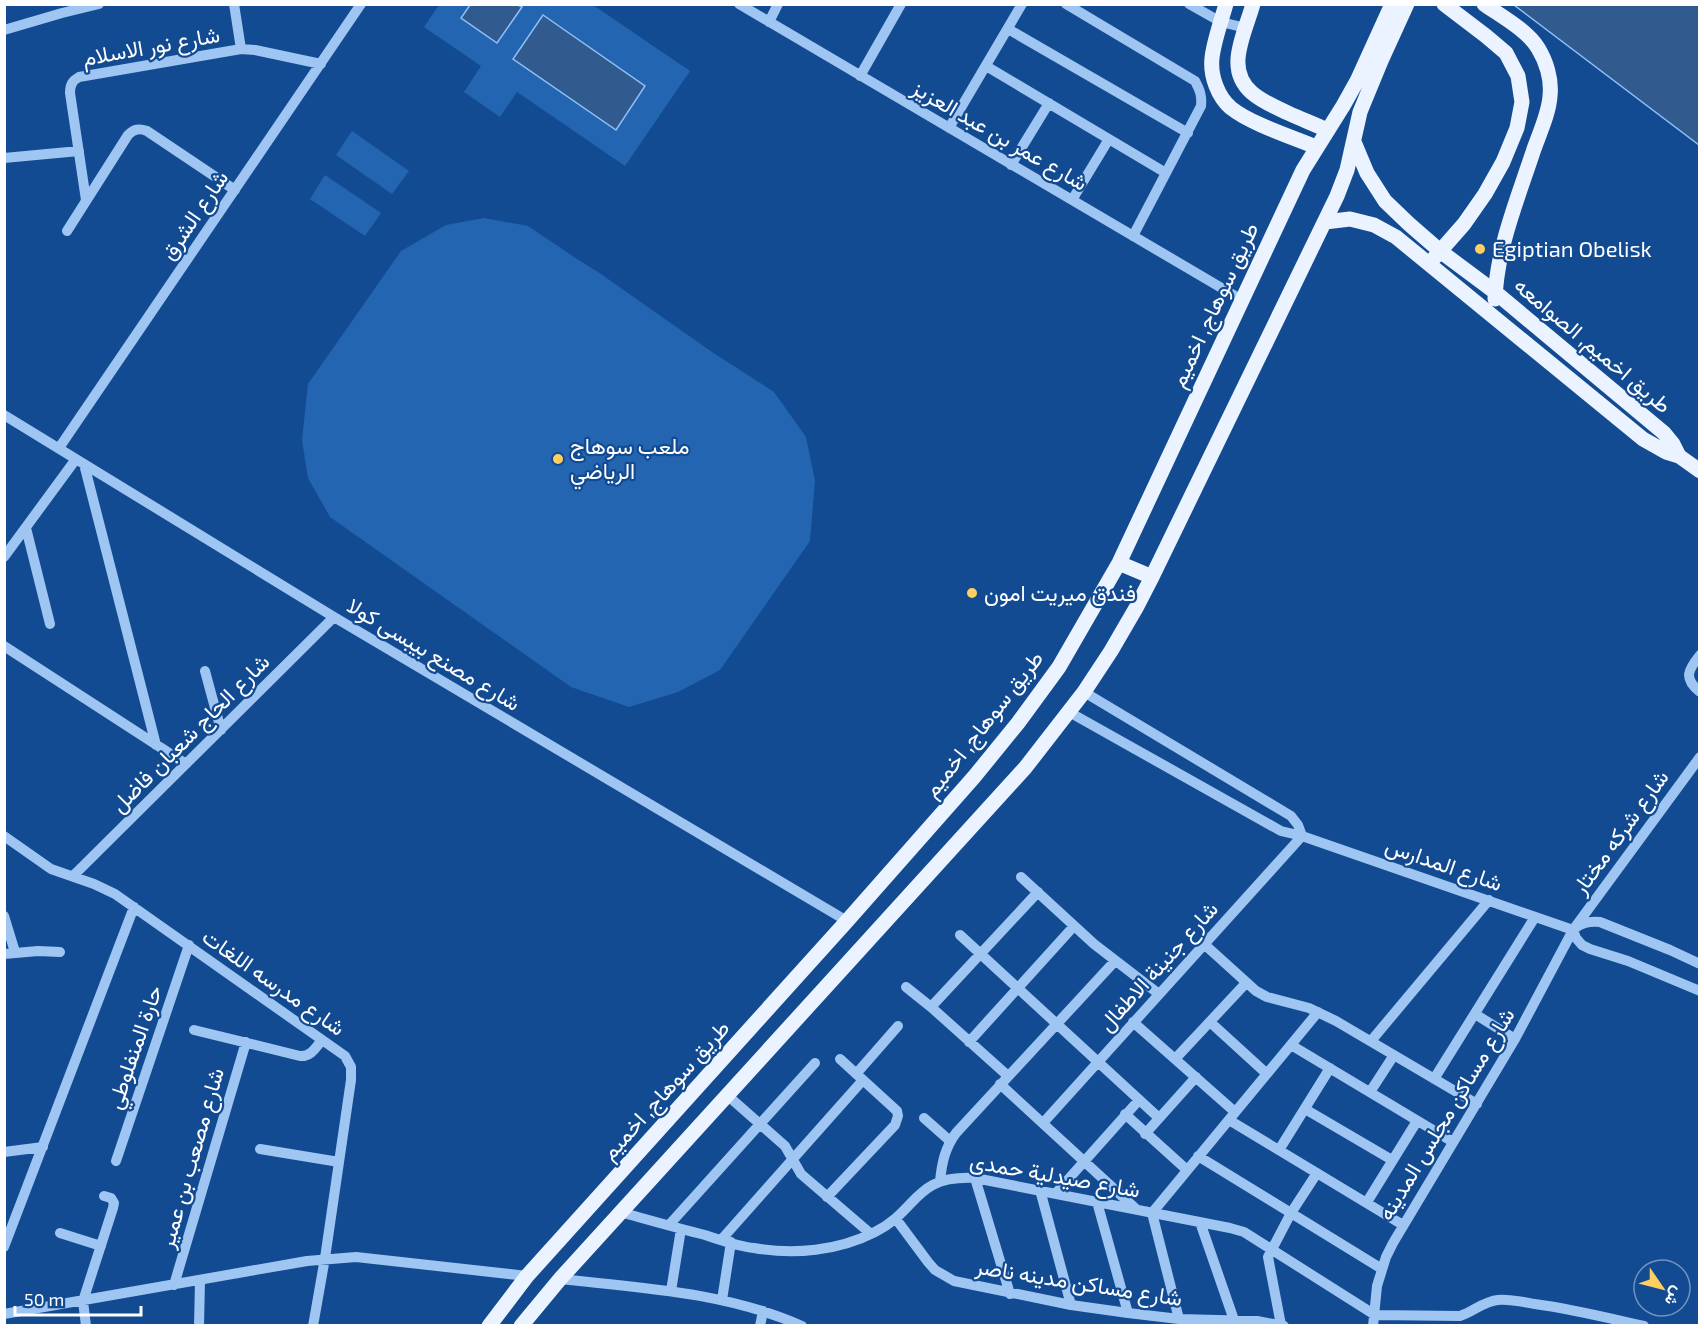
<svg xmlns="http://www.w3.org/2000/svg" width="1704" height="1330" font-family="'Exo 2',Vazirmatn,sans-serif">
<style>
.green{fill:#2465b2}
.water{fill:#315b8f;stroke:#91c0f6;stroke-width:1.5}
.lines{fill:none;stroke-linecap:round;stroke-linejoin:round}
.minor{stroke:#9fc5f2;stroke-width:10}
.major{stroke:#eaf3ff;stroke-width:15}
.poi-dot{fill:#ffd060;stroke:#124b92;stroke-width:2}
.labels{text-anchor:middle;stroke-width:4.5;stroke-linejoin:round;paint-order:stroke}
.street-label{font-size:22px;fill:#fff;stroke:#124b92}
.poi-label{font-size:22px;fill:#fff;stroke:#124b92;text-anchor:start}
</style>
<rect width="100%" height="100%" fill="#124b92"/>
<path class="green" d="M439 5H593L690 71 625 166 517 92 500 117 464 92 481 66 424 27Z
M352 131 409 171 392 194 336 155Z
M325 175 381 213 365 236 310 199Z
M484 218 528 226 580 261 598 272 712 352 774 392 806 437 815 481 810 541 720 670 678 692 629 707 571 687 330 517 308 478 302 440 308 384 401 251 446 225Z"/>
<path class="water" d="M470 5H518L522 7 497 43 461 18Z
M1514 5H1699V145Z
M543 15 645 86 616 130 513 59Z"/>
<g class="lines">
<path class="minor" d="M234 4 241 49
M739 4 1242 300
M1066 4 1195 81C1200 90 1202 96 1201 106L1133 236
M1189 4 1221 22 1246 28
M769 22 778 4
M1008 29 1188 133
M4 30 62 13 99 4
M986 66 1166 173
M860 76 901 4
M949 128 1022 4
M4 158 79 151
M1011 165 1049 103
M86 200 70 93C70 85 72 81 79 77L241 49 255 50 321 64
M1072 200 1109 139
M67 231 128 135C134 129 139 128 147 131L235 190
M4 415 334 617 847 921
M59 448 361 4
M84 464 156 745
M26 528 50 624
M4 557 76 459
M4 646 186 764
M1700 655C1688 670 1683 678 1700 692
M205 671 221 730
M1084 692 1291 816 1298 825 1302 836
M1069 712 1281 831 1302 836 1573 930 1576 938 1582 945 1590 949 1628 961 1700 991
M4 836 51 869 94 884 115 894 345 1056 351 1067V1080L325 1258 313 1326
M73 876 334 617
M1021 877 1094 944 1159 994
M4 916 15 952
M1575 928C1583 922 1591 921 1600 922L1670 950 1700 964
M960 935 1159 1118
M1204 944 1256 991 1267 997 1309 1008 1336 1021 1477 1104
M4 954 38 951 60 952
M906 987 931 1007 1008 1076
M931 1007 1038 892
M1475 1014 1515 1039
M1133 1022 1235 1112
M1210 1022 1267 1074
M194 1030 300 1056C311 1057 316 1047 322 1040
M1371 1041 1489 900
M969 1042 1074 926
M1291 1045 1453 1142
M1175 1059 1246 983
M856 1074 898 1026
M1434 1079 1535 917
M1000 1084 1136 1209
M1370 1092 1394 1055
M727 1095 785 1146 801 1174 871 1234
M1305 1109 1392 1160
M1125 1114 1187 1170
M924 1118 950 1141
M1229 1120 1403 1225
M1043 1123 1302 836
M1145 1134 1196 1077
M260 1149 339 1162
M1279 1150 1330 1068
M4 1152 43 1147
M1198 1156 1382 1269
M116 1161 189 945
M975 1178 1010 1294
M940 1181C942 1162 945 1148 956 1133L1115 961
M1040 1190 1071 1305
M1056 1193 1139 1100
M827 1197 895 1125 898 1116 897 1111 840 1059
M1097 1202 1128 1313
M1367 1202 1417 1121
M620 1212C649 1220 677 1228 705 1235 721 1240 737 1246 754 1248 794 1255 838 1251 875 1232 919 1210 913 1175 975 1178L1230 1228 1244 1232 1375 1315 1460 1316C1473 1312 1484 1301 1498 1300 1510 1299 1523 1302 1535 1304 1572 1309 1608 1318 1644 1326
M896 1219 928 1262 935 1270 954 1281 1071 1305 1128 1313 1179 1319 1257 1321 1284 1326
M1200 1222 1234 1320
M669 1225 815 1063
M60 1233 101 1246
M721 1240 863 1080
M4 1247 134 907
M560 1279C642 1288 726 1292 802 1326
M174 1285 246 1042
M671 1291 681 1229
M722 1300 731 1242
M4 1314 307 1261 356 1257 527 1276
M1179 1319 1152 1213 1318 1012
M1281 1325 1268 1257 1291 1213 1317 1173
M86 1326 83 1301 113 1208 114 1203 111 1198 104 1196
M199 1326 200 1281
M760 1326 763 1311
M1373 1326 1377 1286 1386 1257 1393 1243 1515 1039 1573 930 1700 757"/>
<path class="major" d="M1226 4C1221 22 1214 40 1212 58 1210 76 1218 97 1231 108 1251 124 1292 137 1316 147
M1253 4C1248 22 1239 41 1238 59 1236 91 1264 102 1288 113 1301 119 1314 124 1327 130
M1484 4C1501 16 1527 30 1538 48 1546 61 1552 79 1550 96 1549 113 1540 132 1534 149 1518 198 1497 247 1495 299
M1354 142 1367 173 1385 201 1409 224 1440 251 1495 292 1664 433 1673 444 1679 456
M1325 222 1350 219 1374 225 1396 237 1643 439 1666 452 1679 456 1700 471
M1435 257 1464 224 1485 194 1503 162 1517 128 1522 102 1518 76 1506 53 1486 36 1444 4
M1119 563 1152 577
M489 1326 527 1276 847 921 974 777 1018 723 1059 667 1119 563 1303 170 1343 106 1357 81 1392 4
M521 1326 560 1279 1025 768 1084 692 1111 651 1136 608 1152 577 1337 196 1347 170 1360 112 1381 61 1407 4"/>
</g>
<g class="poi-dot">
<circle cx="1480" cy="249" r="6"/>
<circle cx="558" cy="459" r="6"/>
<circle cx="972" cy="593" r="6"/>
</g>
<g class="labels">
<g class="street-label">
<text transform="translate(151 46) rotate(-10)" y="8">شارع نور الاسلام</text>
<text transform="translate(1000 135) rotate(30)" y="8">شارع عمر بن عبد العزيز</text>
<text transform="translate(194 215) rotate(-56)" y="8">شارع الشرق</text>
<text transform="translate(1214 305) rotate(-65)" y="8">طريق سوهاج, اخميم</text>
<text transform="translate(1593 345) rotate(40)" y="8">طريق اخميم, الصوامعه</text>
<text transform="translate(434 654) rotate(31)" y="8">شارع مصنع بيبسى كولا</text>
<text transform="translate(983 724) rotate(-52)" y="8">طريق سوهاج, اخميم</text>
<text transform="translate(190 733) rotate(-45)" y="8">شارع الحاج شعبان فاضل</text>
<text transform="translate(1620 832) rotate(-54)" y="8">شارع شركه مختار</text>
<text transform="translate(1444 864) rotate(19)" y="8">شارع المدارس</text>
<text transform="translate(1158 966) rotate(-48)" y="8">شارع جنينة الاطفال</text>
<text transform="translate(274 982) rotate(35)" y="8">شارع مدرسه اللغات</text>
<text transform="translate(134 1047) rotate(-71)" y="8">حارة المنفلوطي</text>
<text transform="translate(665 1090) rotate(-48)" y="8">طريق سوهاج, اخميم</text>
<text transform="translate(1446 1114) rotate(-59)" y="8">شارع مساكن مجلس المدينه</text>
<text transform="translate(191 1158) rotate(-74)" y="8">شارع مصعب بن عمير</text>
<text transform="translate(1055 1175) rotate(10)" y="8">شارع صيدلية حمدى</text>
<text transform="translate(1079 1282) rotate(9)" y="8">شارع مساكن مدينه ناصر</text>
</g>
<g class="poi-label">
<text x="1492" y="257">Egiptian Obelisk</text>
<text x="570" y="454">ملعب سوهاج<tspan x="570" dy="25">الرياضي</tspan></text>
<text x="984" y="601">فندق ميريت امون</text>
</g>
</g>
<rect width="1704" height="1330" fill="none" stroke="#ffffff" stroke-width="12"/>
<g transform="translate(1662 1288) rotate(125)"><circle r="28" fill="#124b92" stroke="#7193be" stroke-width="1.5"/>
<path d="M0-4.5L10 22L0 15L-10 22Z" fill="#ffd060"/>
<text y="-9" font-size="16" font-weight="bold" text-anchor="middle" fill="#ffffff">ش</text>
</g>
<path d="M15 1306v9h126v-9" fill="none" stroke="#ffffff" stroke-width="3"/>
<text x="24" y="1306" font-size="18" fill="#ffffff" stroke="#124b92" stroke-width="4.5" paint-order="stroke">50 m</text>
</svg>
